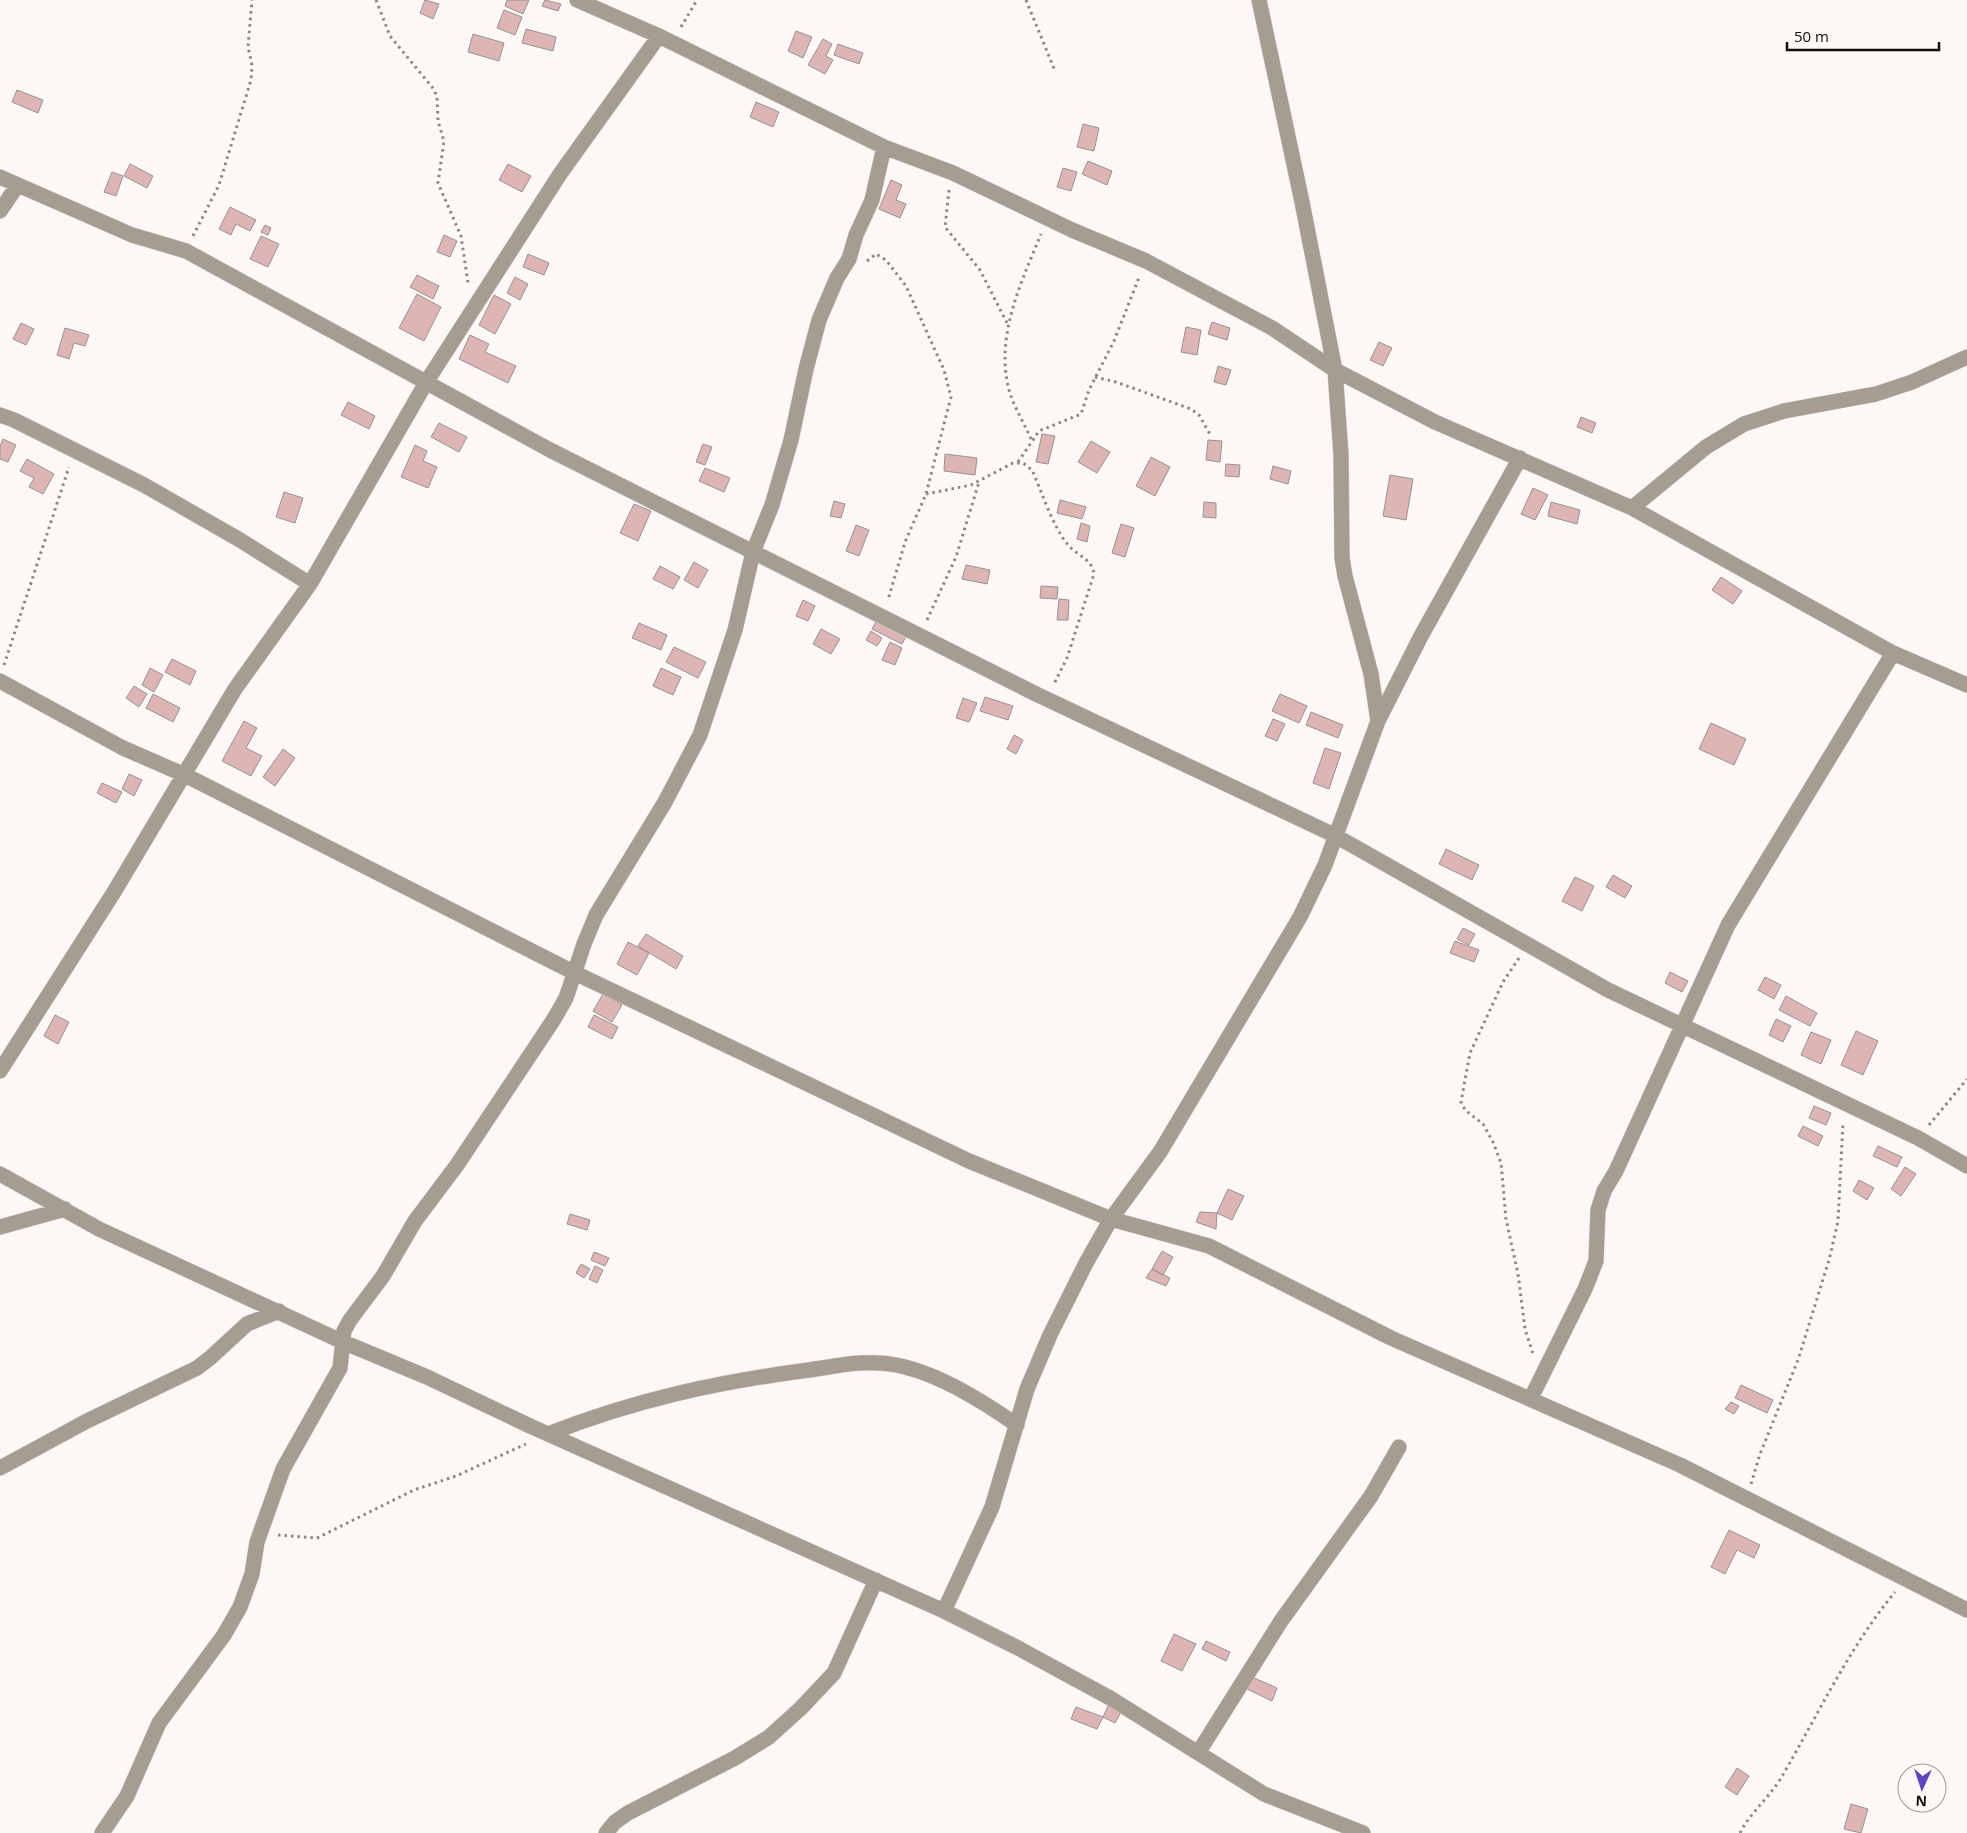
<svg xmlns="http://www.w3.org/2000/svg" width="1967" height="1833" font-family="'Open Sans',sans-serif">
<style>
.building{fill:#ddb5b4;stroke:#979292}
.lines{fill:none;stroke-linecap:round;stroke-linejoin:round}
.street-casing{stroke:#d7d2d0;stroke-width:16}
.path{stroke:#8a8785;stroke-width:3;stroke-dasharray:2.5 4;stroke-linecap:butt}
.street{stroke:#a79c91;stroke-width:15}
</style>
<rect width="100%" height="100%" fill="#fdf8f5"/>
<path class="building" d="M425 0 439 4 433 19 420 13Z
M507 0H529L523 14 505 6Z
M545 0 561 4 558 11 542 6Z
M504 10 522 17 515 35 497 28Z
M526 29 556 37 553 51 522 43Z
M796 31 812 37 803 58 788 51Z
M473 34 504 43 499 61 468 52Z
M823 39 832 44 826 56 833 60 825 74 808 65Z
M838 44 863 53 859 64 834 55Z
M17 90 43 100 38 113 12 102Z
M756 102 779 112 773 127 750 117Z
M1083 124 1099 128 1094 151 1077 147Z
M1088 161 1112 171 1107 185 1082 174Z
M130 164 153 176 147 188 124 176Z
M508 164 531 176 522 192 499 180Z
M1063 168 1077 172 1071 191 1057 187Z
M112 172 123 176 116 196 104 192Z
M891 180 902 185 896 200 906 204 900 218 879 209Z
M230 207 256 220 250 231 236 224 231 235 219 229Z
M265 225 271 228 268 235 261 232Z
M444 235 457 241 450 257 437 252Z
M261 236 279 244 268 267 250 259Z
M528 254 549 263 544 275 523 267Z
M417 275 439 286 433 299 410 287Z
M515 277 528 284 520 300 507 293Z
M417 294 441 307 424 341 399 328Z
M494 295 511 304 495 334 479 325Z
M1212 322 1230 328 1227 340 1208 334Z
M21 323 34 329 26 345 13 339Z
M1186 327 1201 330 1197 355 1181 352Z
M65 328 89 335 85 346 74 343 69 359 57 355Z
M470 335 489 344 485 352 516 366 508 383 459 359Z
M1379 342 1392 348 1383 366 1370 360Z
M1218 366 1231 370 1226 385 1214 382Z
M348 402 375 416 369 429 341 415Z
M1581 417 1596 423 1592 433 1577 427Z
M439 423 467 437 459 452 431 437Z
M1042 434 1055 436 1048 464 1036 462Z
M3 439 16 445 8 462 0 459V446Z
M1208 440 1222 441 1220 462 1206 460Z
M1091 441 1110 452 1097 473 1078 462Z
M703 444 712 447 705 465 696 462Z
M415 445 427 451 423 461 437 467 428 488 401 477Z
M945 454 977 458 975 475 944 471Z
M1151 457 1170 467 1155 496 1136 486Z
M27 459 54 474 43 494 29 487 34 478 20 471Z
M1226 464 1240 465 1239 477 1225 476Z
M1273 466 1291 471 1288 484 1270 479Z
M705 468 730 478 724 492 699 481Z
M1390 475 1413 479 1406 520 1383 516Z
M1533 488 1548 495 1535 520 1521 514Z
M284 492 303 498 295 523 276 517Z
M1060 500 1086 507 1082 519 1057 513Z
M834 501 845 504 841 518 830 516Z
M1204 502 1216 503V518L1203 517Z
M1551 502 1580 510 1577 524 1548 516Z
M634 504 651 511 638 541 620 533Z
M1081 523 1090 526 1087 542 1077 539Z
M1121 524 1134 528 1125 557 1112 553Z
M856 525 869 530 859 556 846 551Z
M694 562 708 570 698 588 684 580Z
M966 565 990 570 987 584 962 579Z
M660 566 680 577 673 589 653 579Z
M1721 577 1742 591 1733 604 1712 590Z
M1041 586 1058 587 1057 599 1040 598Z
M1059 599 1069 600 1068 620H1057Z
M803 600 815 606 808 621 796 616Z
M878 618 908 633 902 644 872 629Z
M639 623 667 635 661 650 632 638Z
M821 629 840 639 831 654 813 644Z
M871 631 882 638 877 646 866 640Z
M890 642 902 648 895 665 882 660Z
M674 647 706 662 698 678 666 662Z
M172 659 196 671 190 685 165 672Z
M150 668 163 675 154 692 142 685Z
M661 668 681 677 673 695 653 686Z
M134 686 147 694 139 707 126 698Z
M153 694 180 708 173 722 146 708Z
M1280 694 1307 706 1299 723 1272 711Z
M985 697 1013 706 1008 720 980 711Z
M963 698 977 703 969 722 956 718Z
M1311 712 1343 725 1338 738 1306 725Z
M1273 719 1285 724 1277 741 1265 736Z
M244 721 257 728 246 748 262 756 251 776 222 761Z
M1711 723 1746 739 1734 765 1699 749Z
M1014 735 1023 740 1016 754 1007 749Z
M1325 748 1341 753 1329 789 1313 783Z
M283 749 295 758 275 786 263 777Z
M129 774 142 780 134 796 122 789Z
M102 783 122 792 116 803 97 793Z
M1446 849 1479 865 1472 880 1439 864Z
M1613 875 1632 886 1625 898 1606 887Z
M1575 877 1594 886 1582 911 1562 901Z
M1463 928 1475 934 1469 945 1457 939Z
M646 934 683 956 676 969 638 946Z
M1455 941 1479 950 1474 962 1450 953Z
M628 942 649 953 637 975 617 964Z
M1670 972 1688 981 1682 992 1665 983Z
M1765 977 1781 985 1774 999 1758 990Z
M603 994 622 1005 612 1022 593 1011Z
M1786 996 1817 1013 1810 1026 1779 1010Z
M55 1015 69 1022 58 1044 44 1036Z
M594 1015 618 1027 612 1039 588 1027Z
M1776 1019 1791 1026 1783 1042 1769 1035Z
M1856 1031 1878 1041 1863 1075 1841 1065Z
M1811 1032 1831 1040 1821 1064 1801 1055Z
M1814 1106 1831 1113 1826 1125 1809 1118Z
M1803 1126 1823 1136 1818 1146 1798 1136Z
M1878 1146 1902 1157 1897 1167 1873 1156Z
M1905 1167 1916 1174 1901 1196 1891 1189Z
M1859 1180 1874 1188 1867 1200 1853 1191Z
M1228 1189 1244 1196 1232 1220 1217 1213Z
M1200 1212 1217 1213 1216 1229 1196 1222Z
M570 1214 590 1220 587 1230 567 1224Z
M1162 1251 1173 1257 1163 1275 1152 1269Z
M594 1252 609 1258 605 1266 591 1260Z
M581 1264 590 1269 584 1278 576 1273Z
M595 1266 603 1270 597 1283 589 1279Z
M1152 1269 1170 1278 1166 1286 1146 1278Z
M1741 1385 1773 1400 1767 1413 1735 1398Z
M1731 1402 1739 1406 1734 1414 1725 1409Z
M1729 1530 1760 1545 1754 1558 1737 1550 1725 1574 1711 1567Z
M1174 1634 1196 1644 1182 1671 1161 1661Z
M1206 1641 1230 1652 1226 1661 1202 1649Z
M1252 1677 1277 1688 1272 1701 1247 1689Z
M1110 1702 1123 1708 1115 1723 1103 1717Z
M1076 1707 1103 1717 1097 1729 1071 1719Z
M1737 1768 1749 1776 1737 1795 1725 1787Z
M1851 1804 1868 1809 1861 1833 1844 1829Z"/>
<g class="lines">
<g class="street-casing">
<path id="street" d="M577 0 659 36 884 147 953 173 1072 230 1146 261 1272 328 1335 370 1435 422 1632 508 1893 653 1967 685
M0 177 132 235 186 251 550 450 1036 694 1334 835 1608 990 1918 1138 1967 1166
M0 211 17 186
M0 415 14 420 144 485 240 540 310 584
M1632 508 1706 447 1744 424 1784 411 1876 394 1912 382 1967 357
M0 681 123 748 185 775 575 973 969 1161 1111 1219 1209 1246 1391 1338 1680 1465 1967 1610
M1378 721 1421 636 1520 458
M0 1071 114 892 235 689 310 584 427 381 560 174 659 36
M0 1174 99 1229 343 1342 427 1377 530 1426 944 1611 1018 1648 1110 1698 1264 1794 1363 1833
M0 1227 65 1209
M1531 1398 1585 1289 1596 1261 1598 1210 1604 1191 1616 1171 1728 925 1893 653
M548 1434C635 1400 716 1382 809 1370 837 1366 867 1359 896 1365 938 1373 982 1401 1017 1425
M0 1468 87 1421 197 1368 210 1358 247 1324 279 1311
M944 1611 992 1507 1027 1389 1050 1335 1086 1263 1111 1219 1160 1152 1300 917 1325 865 1378 721 1371 674 1345 576 1342 558 1341 455 1335 370 1302 202 1259 0
M1198 1753 1281 1621 1371 1496 1399 1447
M102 1833 127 1796 159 1723 224 1635 240 1607 252 1574 257 1542 283 1469 340 1368 344 1331 350 1320 383 1276 415 1221 457 1165 554 1019 566 998 584 944 596 915 665 802 700 735 735 630 753 552 772 505 791 440 806 369 819 320 837 278 849 259 856 235 872 200 884 147
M606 1833 615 1822 628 1813 735 1758 769 1737 801 1708 834 1673 876 1580"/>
</g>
<path class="path" d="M376 0 390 36 432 87 437 96 438 121 444 141 438 183 461 236 468 283
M1026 0 1055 71
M681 27 697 0
M949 190 945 227 980 270 1007 323
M193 236 219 185 251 80 252 65 248 47 252 0
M867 261 876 254 886 260 906 286 944 370 951 397 926 494 905 542 888 600
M1095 377 1116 382 1191 409 1199 415 1211 436
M1031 439C1024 423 1014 407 1009 390 995 336 1021 283 1041 234
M1018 462 1039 431 1081 414 1089 390 1114 341 1140 275
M926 494 971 485 1013 463H1023L1032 470C1042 492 1053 528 1069 546 1078 556 1092 559 1094 574L1067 658 1054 684
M927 620 956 557 979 482
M4 665 69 467
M1519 958 1503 982 1470 1053 1461 1102 1465 1110 1483 1124 1493 1142 1501 1163 1506 1219 1518 1274 1525 1329 1533 1354
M1929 1125 1967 1079
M1751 1484 1760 1454 1798 1360 1829 1260 1838 1221 1843 1122
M278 1535 317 1538 414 1490 456 1476 526 1444
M1740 1833C1750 1813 1768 1799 1781 1778 1818 1715 1848 1649 1895 1592"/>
<use href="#street" class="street"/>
</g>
<g transform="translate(1922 1788) rotate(183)"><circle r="24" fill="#fdf8f5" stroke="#9e9a98"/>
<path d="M0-4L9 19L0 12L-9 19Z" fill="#6046be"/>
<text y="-8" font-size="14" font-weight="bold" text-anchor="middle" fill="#0f0d0c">N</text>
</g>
<path d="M1787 42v8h152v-8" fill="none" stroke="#0f0d0c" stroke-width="2.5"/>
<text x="1794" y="42" font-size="15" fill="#0f0d0c" stroke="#fdf8f5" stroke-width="4" paint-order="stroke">50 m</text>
</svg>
